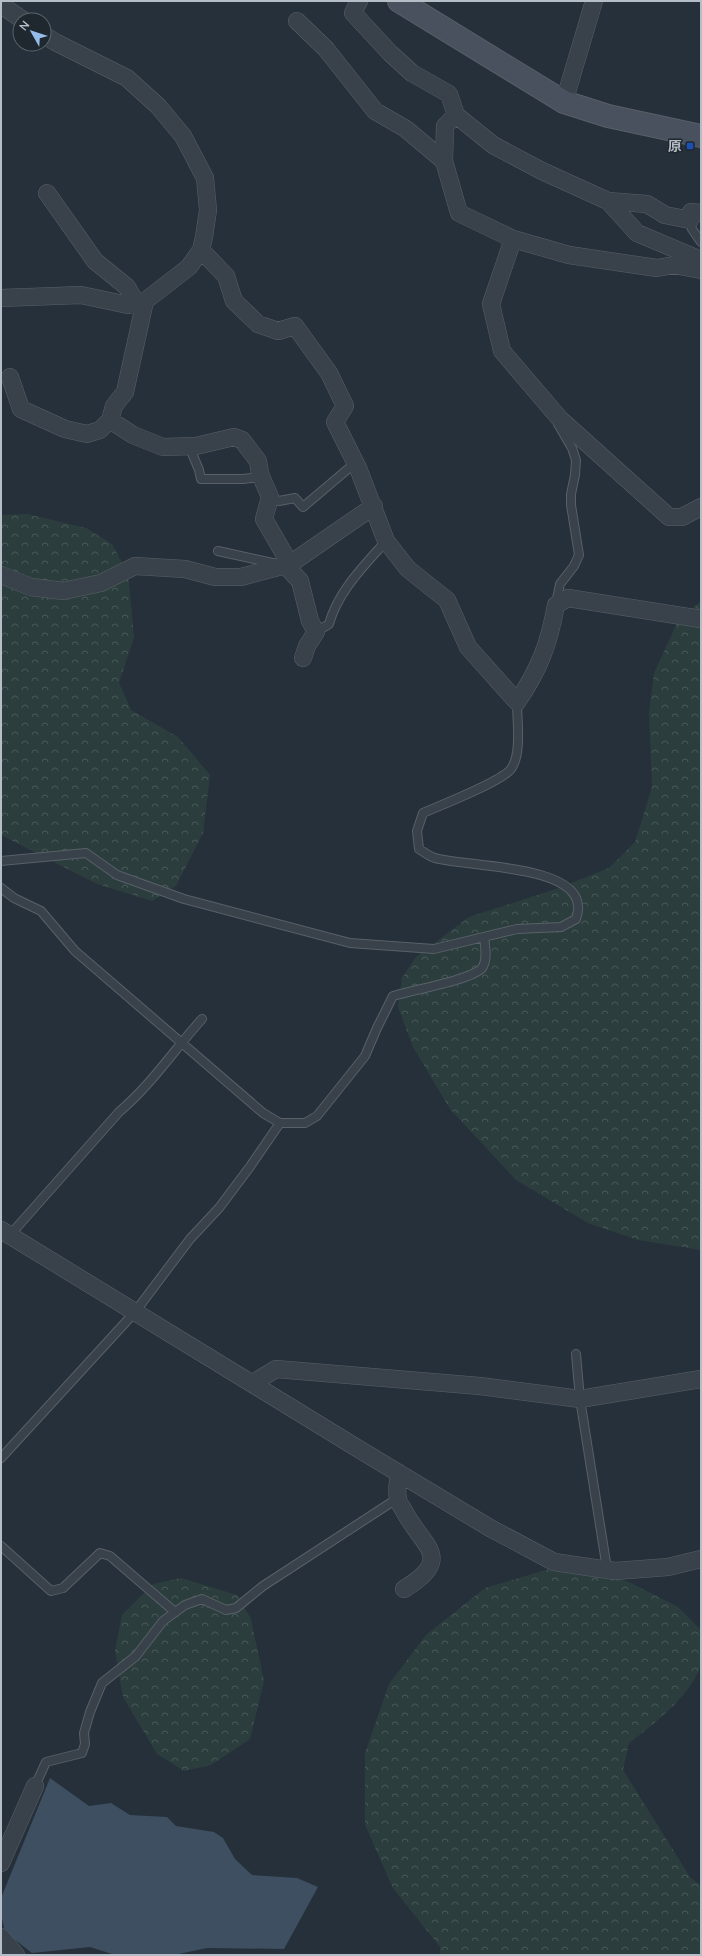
<svg xmlns="http://www.w3.org/2000/svg" width="702" height="1956" font-family="Lato,'Noto Sans JP',sans-serif">
<style>
.forest{fill:url(#forest-crowns)}
.water{fill:#3d4f60}
.lines{fill:none;stroke-linecap:round;stroke-linejoin:round}
.lane-casing{stroke:#586068;stroke-width:10}
.street-casing{stroke:#586068;stroke-width:18}
.secondary-casing{stroke:#586068;stroke-width:24}
.lane{stroke:#39424a;stroke-width:8}
.street{stroke:#39424a;stroke-width:17}
.secondary{stroke:#48515d;stroke-width:22}
.transit-dot{fill:#1a4fb4;stroke:#1f272f;stroke-width:1.5}
.labels{text-anchor:middle;stroke-width:3;stroke-linejoin:round;paint-order:stroke}
.poi-label{font-size:14px;font-weight:bold;fill:#b5bdc6;stroke:#1f272f;text-anchor:end}
</style>
<defs>
<pattern id="forest-crowns" width="20" height="18" patternUnits="userSpaceOnUse"><rect width="20" height="18" fill="#2b3e3d"/><path d="M2 6a3 3 0 1 1 6 0M12 15a3 3 0 1 1 6 0" fill="none" stroke="#485858"/></pattern>
</defs>
<rect width="100%" height="100%" fill="#26303a"/>
<path class="forest" d="M27 514 86 528 112 544 128 574 134 637 119 683 131 710 178 737 210 775 203 833 176 886 152 901 97 884 1 835V515Z
M701 601V1250L638 1240 588 1223 516 1180 450 1109 413 1047 398 1007 402 978 416 957 469 917 556 889 609 868 635 842 652 787 649 713 654 673 678 621Z
M553 1568 627 1581 678 1607 701 1630C701 1640 702 1654 701 1664 693 1694 653 1725 629 1743L623 1770 690 1877 701 1886V1955H440V1947L393 1888 365 1825V1753L389 1684 426 1635 485 1588Z
M181 1578 237 1595 251 1619 264 1681 250 1739 211 1765 184 1771 157 1754 123 1697 115 1651 122 1615 153 1584Z"/>
<path class="water" d="M50 1778 89 1806 111 1803 130 1815 167 1817 176 1826 214 1832 223 1838 235 1859 252 1875 297 1878 318 1887 284 1949 207 1948 174 1955H115L90 1947 32 1953 5 1932 1 1914V1898Z"/>
<g class="lines">
<g class="lane-casing">
<path id="lane" d="M690 220 692 229 701 242
M189 446 199 470 201 479H243L261 477
M270 497 279 501 295 498 303 507 355 463
M218 551 277 564
M556 604 560 584 574 566 579 555 571 505V494L575 475 576 460 572 448 558 424 559 422
M316 632 329 624C338 591 364 566 386 541
M1 861 86 853 117 875 184 899 350 943 434 949 517 929 561 927 576 919C577 915 579 910 578 907 578 864 464 867 435 858 430 857 424 852 419 849L417 831 423 813C441 805 501 782 511 769 522 754 517 721 517 702
M1 888 14 898 41 911 75 951 263 1113 280 1123H305L317 1116 365 1056 377 1028 393 996C412 990 471 980 482 968 488 960 485 946 484 937
M10 1235 119 1112C151 1085 174 1050 202 1019
M576 1354 580 1399 607 1569
M1 1458 135 1312 190 1239 219 1208 249 1168 280 1123
M1 1546 51 1591 63 1588 100 1553 110 1556 175 1612
M35 1786 46 1762 82 1753 85 1744 84 1733 90 1712 102 1683 136 1656 163 1621 185 1605 202 1599 226 1610 236 1608 263 1586 398 1498"/>
</g>
<g class="street-casing">
<path id="street" d="M359 1 353 13 390 53 412 73 449 94 456 115 493 145 542 171 608 201 637 233 701 260
M1 5 23 20
M297 21 326 49 375 111 406 129 444 161
M564 102 594 1
M456 115 445 126 444 161 459 213 513 239 569 255 657 268 674 265 701 270
M47 193 95 261 127 287 136 303
M608 201 647 204 665 215 690 220 691 212 701 213
M513 239 491 304 502 351 560 419 669 517H682L701 507
M201 250 226 276 234 301 258 324 278 331 295 326 329 373 345 406 335 422 358 468 386 541 408 569 447 600 468 647 517 702C539 670 549 644 556 605L568 598 701 619
M1 298 81 295 128 305 145 301 189 267 201 250 204 237 208 210 205 178 183 136 158 106 127 78 55 42 44 35
M10 377 21 409 65 429 87 434 100 430 110 420 114 406 125 392 145 301
M110 420 133 435 163 447 196 446 234 437 242 440 258 461 260 474 270 497 264 519 290 564
M285 565 300 581 310 621 316 632 307 646 303 658
M1 575 31 587 63 591 101 583 135 566 185 569 215 577H241L290 564 374 506
M1 1230 362 1451 490 1528 554 1562 615 1571 668 1567 701 1559
M253 1383 276 1369 480 1386 580 1399 701 1379
M399 1473C398 1481 396 1491 398 1498 398 1502 401 1506 403 1509 422 1547 456 1557 404 1589
M1 1863 35 1786
M1 1937 16 1955"/>
</g>
<g class="secondary-casing">
<path id="secondary" d="M399 1 564 102 608 116 701 136"/>
</g>
<use href="#lane" class="lane"/>
<use href="#street" class="street"/>
<use href="#secondary" class="secondary"/>
</g>
<rect class="transit-dot" x="686" y="142" width="8" height="8" rx="2"/>
<g class="labels">
<g class="poi-label">
<text x="682" y="151">原</text>
</g>
</g>
<rect width="702" height="1956" fill="none" stroke="#b5bdc6" stroke-width="4"/>
<g transform="translate(32 32) rotate(309)"><circle r="19" fill="#1f272f" stroke="#5b636b"/>
<path d="M0-3L7 15L0 10L-7 15Z" fill="#95bceb"/>
<text y="-6" font-size="11" font-weight="bold" text-anchor="middle" fill="#b5bdc6">N</text>
</g>
</svg>
